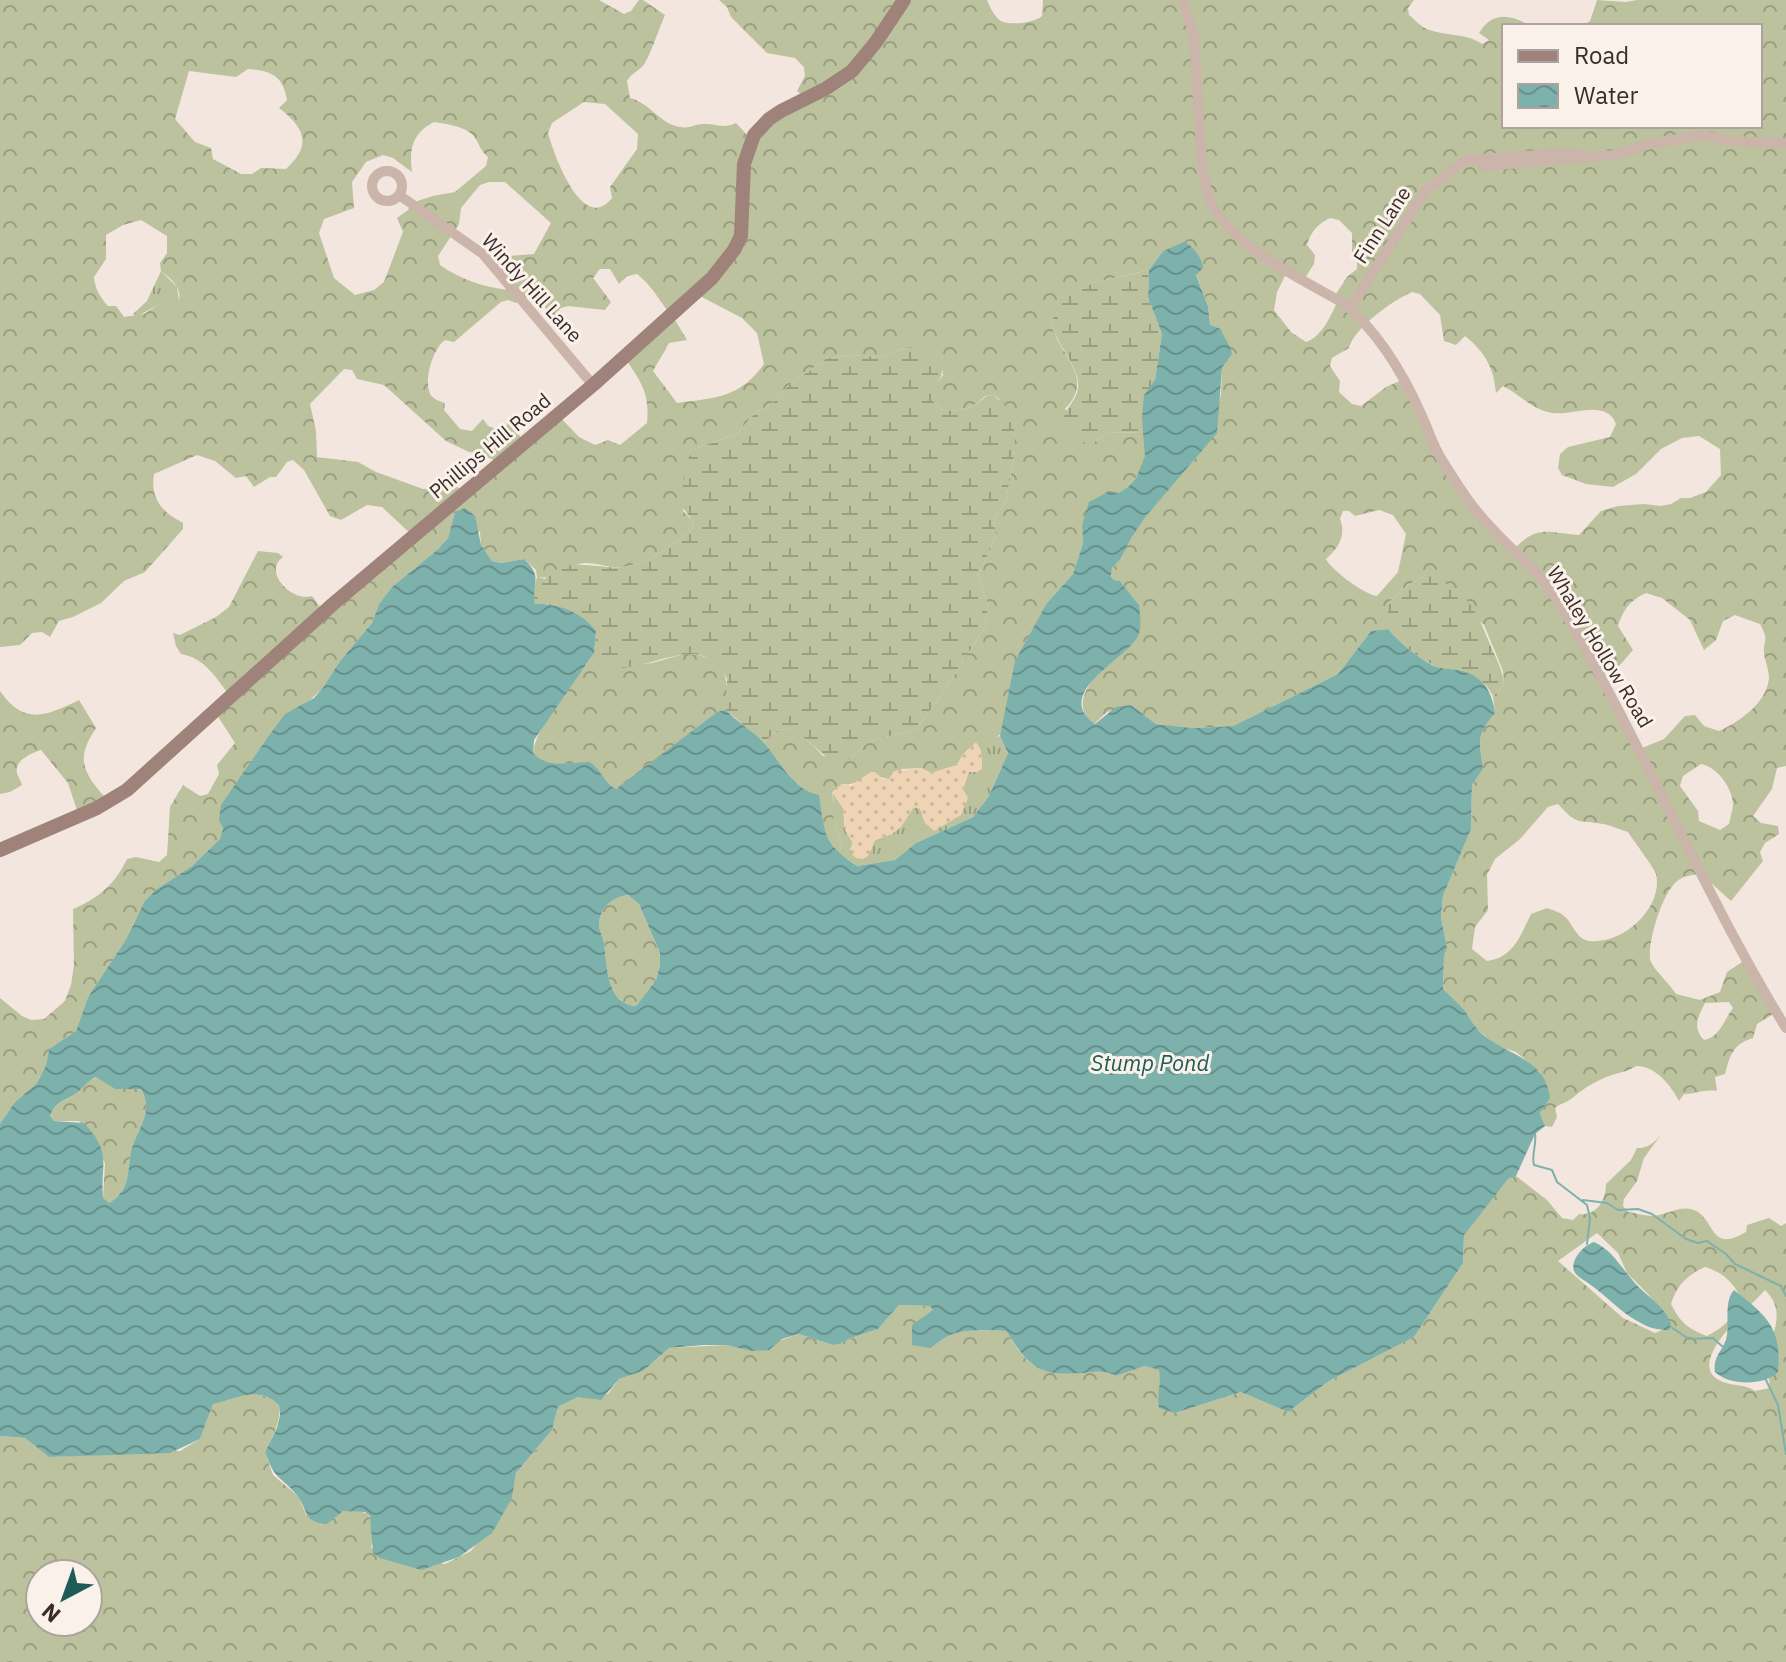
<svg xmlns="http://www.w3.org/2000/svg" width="1786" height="1662" font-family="'IBM Plex Sans',sans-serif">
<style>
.grass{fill:url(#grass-tufts)}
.forest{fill:url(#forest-crowns);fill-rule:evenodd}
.wetland{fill:url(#wetland-marsh)}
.sand{fill:url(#sand-dots)}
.water{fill:url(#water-waves);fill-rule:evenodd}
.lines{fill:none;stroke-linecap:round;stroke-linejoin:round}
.stream{stroke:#7cb1ac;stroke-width:2}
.street{stroke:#cbb4a9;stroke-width:10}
.secondary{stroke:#9f837a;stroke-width:14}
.labels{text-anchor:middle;stroke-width:6;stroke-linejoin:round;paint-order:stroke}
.street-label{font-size:20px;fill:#392c29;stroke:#faf1eb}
.water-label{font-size:22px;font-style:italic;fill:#1e5b57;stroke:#faf1eb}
</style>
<defs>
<pattern id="grass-tufts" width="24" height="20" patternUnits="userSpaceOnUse" patternTransform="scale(2)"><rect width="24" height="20" fill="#bbc29d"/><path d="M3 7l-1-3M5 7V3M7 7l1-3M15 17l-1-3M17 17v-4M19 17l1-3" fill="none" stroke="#999e80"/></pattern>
<pattern id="forest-crowns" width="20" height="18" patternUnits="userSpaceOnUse" patternTransform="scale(2)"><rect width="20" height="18" fill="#bbc29d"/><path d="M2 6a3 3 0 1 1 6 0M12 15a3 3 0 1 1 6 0" fill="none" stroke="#999e80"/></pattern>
<pattern id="wetland-marsh" width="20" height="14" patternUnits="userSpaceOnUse" patternTransform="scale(2)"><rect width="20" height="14" fill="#bbc29d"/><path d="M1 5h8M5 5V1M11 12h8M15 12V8" fill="none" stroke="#999e80"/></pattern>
<pattern id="sand-dots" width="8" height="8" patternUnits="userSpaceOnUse" patternTransform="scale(2)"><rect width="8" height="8" fill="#eed3b4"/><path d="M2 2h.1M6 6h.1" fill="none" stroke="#cdb59b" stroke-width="1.8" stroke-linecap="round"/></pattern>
<pattern id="water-waves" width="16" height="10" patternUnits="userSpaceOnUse" patternTransform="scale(2)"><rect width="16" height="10" fill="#7cb1ac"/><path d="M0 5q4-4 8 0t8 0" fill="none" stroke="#67908c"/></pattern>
</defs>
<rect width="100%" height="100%" fill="#f3e6de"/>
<path class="grass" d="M161 271 177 287 179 301 173 305H158L136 317 133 314 147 301Z
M1000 736 1008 753 989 796 973 817 916 843 895 860 857 866 839 853 842 847 833 815 834 801 832 792 843 808 845 830 853 843 850 849 871 847 875 840 892 834 914 807 920 808 925 823 964 794 963 789 969 771 978 772 982 768 981 751 976 742Z"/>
<path class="forest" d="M0 0H599L624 14 631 11 639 0H643L665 15C658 31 653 48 645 63 640 71 632 72 627 81L630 98C650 103 660 124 680 127 689 129 697 123 705 124 718 124 723 129 736 123L747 135 803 96 797 91 805 76 804 67 795 58 767 53 731 17 727 7 719 0H987C990 7 995 19 1003 22 1013 25 1034 23 1042 16L1043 0H1414L1408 8 1409 15C1414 19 1419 25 1425 28 1443 37 1465 32 1482 44L1489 40 1479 33C1492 11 1511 14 1530 26H1504V126H1760V26L1622 24 1582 26 1590 21 1597 0 1626 2 1637 0H1786V766L1777 768 1772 789 1753 816 1761 823 1778 826 1779 834 1765 843 1760 852 1763 861 1731 901 1701 874C1692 875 1685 875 1677 881 1662 894 1648 940 1650 959 1651 967 1670 984 1676 994L1700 1000 1720 992 1727 972 1745 960 1775 1013 1757 1024 1753 1038C1733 1044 1730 1055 1725 1074L1715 1077 1717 1091C1702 1089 1698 1094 1684 1094L1679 1101C1672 1087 1656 1066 1637 1066 1633 1067 1630 1070 1626 1071 1600 1078 1591 1083 1571 1099 1566 1103 1561 1103 1555 1108L1557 1117 1552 1127 1545 1126 1540 1113 1549 1099 1540 1072 1516 1052 1497 1046 1477 1029 1467 1014 1443 989 1444 956 1447 948 1441 917 1443 896 1471 829 1472 785 1483 769C1479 740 1476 736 1495 713L1493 696 1504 685 1503 671 1484 625 1425 575 1407 586 1388 603V629L1371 631 1338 674 1233 726 1193 728 1156 724 1131 705 1107 712 1094 724C1058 697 1118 655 1138 636L1139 605 1120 581 1114 580 1111 575 1112 568 1120 560 1132 537 1147 515 1210 439 1221 394 1222 368 1231 354 1210 325 1208 306 1196 274 1197 257 1192 247 1163 251 1149 270 1093 283 1067 297 1051 322C1057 355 1097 376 1065 409L1094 442 1107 433 1144 432C1145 441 1147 451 1145 459 1137 488 1104 506 1082 525L1083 543 1073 574 1047 603 1005 730C989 748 972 734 957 765L931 773 921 768 902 769 889 779C882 778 876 775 868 777 858 780 854 786 842 784L832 793 835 809 833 815 842 847 839 853 825 835 807 793 792 780 764 743 778 729C798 728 810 742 823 756L850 759 863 746 873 740 915 730 938 700 985 627 988 605 978 576 996 536 994 521 1006 501 1015 451 999 399 994 395 985 396C971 410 962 411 942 410L933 401V389L943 375 941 356 904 348 879 357 849 355 827 358 788 386 771 404 754 414 738 433 695 449 683 511 692 520 693 527C680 543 644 565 623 567 610 569 597 562 585 563 568 564 555 581 537 577L536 570 524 559 501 563 492 561 481 545 480 532 455 512 448 538 437 550 392 587 379 604 372 623 340 661 322 689 265 741 222 805 223 828 220 839 192 866 157 889 135 920 125 941 88 997 76 1031 49 1049 46 1065 37 1083 14 1103 0 1124V998L22 1016 31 1020 44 1019 65 1001 71 985 74 965 73 909C99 898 115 884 127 859L136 857 159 862 167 855 170 807 183 785 200 796 208 794 219 774 217 765 235 743 215 712 230 696C216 678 205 658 181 654L176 646 173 633 180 635 216 617 229 607 258 551 278 553 283 557C262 572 292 602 312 596L323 611 412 535 382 507 367 505 341 520 330 516 304 470 293 460 287 462 276 477H270L254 487 246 476 236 478 215 461 197 455 154 474C150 499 162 512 183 523V529L145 572 124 581 101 603 73 617 59 621 50 637 42 632 32 633 20 645 0 647ZM248 69C272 71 283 76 287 100L279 108C304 127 313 145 286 169L261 168 252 174H241L213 159 211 148 195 142 175 119 189 71 236 77ZM584 102 605 104 638 134 637 149 610 187 612 198C583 235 554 155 548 133L552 123ZM434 122C446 124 464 126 473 135 479 142 480 151 488 157L486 166 455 192 433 196 411 203 408 210 397 218 403 232 384 282 374 290 355 295 334 278 319 233 324 219 354 208 352 182 366 162 383 155 393 158 412 172C409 150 412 133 434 122ZM489 182H505L551 223 534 254 484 258 510 290C486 288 459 279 440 265L438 256 459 224 461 208 480 185ZM1330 218 1339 220 1352 233V253L1357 261V269L1347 277 1334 297 1338 301C1330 316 1323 336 1306 342L1291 332 1274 310 1277 292 1287 272 1305 278 1314 264 1315 255 1307 245C1311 231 1318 224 1330 218ZM141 220 167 236V253L160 263 161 271C170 278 182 287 179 300L173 305H158L144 314 124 317 116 306H108C100 297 95 289 94 277L106 259V235L123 225ZM600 269H610L619 284 627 276 637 274C654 288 658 299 671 315L625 358C641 382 650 393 647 423L620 445 608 440 595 445 579 437 558 415 524 441 509 423 501 431 488 426 483 419 472 431 460 429 444 410 445 403C439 401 431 399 429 391 425 376 433 349 445 340L454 342 501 302 508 300 516 303 522 298 532 295 553 316 561 308 568 306 605 310 611 302 593 278ZM1412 292 1420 294 1440 315 1444 341 1456 345 1465 336C1485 352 1494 368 1496 393L1503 386C1521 395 1532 410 1553 413 1573 416 1606 398 1616 424L1610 437 1568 447 1560 454 1558 468 1562 475 1586 484 1613 487 1636 474 1661 449 1682 438 1699 436 1720 449 1721 475 1706 492 1690 498H1681L1671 504 1661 506 1644 504 1618 506 1601 511 1579 535C1546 533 1538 524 1513 550L1440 460 1402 380 1386 387 1361 406 1352 404 1339 392 1340 381 1330 366 1332 358 1349 348C1354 328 1393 300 1412 292ZM696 294 742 318 757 333 764 364C740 398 715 398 677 403L653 371 669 343 687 340 672 315ZM344 369 352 370 357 379 384 385 446 441 469 452 482 454 499 463 464 492 457 487 423 489 376 472 358 462 317 457 316 431 310 404ZM1379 510 1393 515 1406 534 1398 572 1377 596C1365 595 1330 569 1326 559 1337 549 1347 536 1340 519L1343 511H1349L1355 516ZM1646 593 1662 598 1690 620 1704 650 1716 640 1723 621 1735 615 1760 624C1770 643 1763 638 1764 654 1765 661 1769 670 1769 678 1767 703 1739 722 1719 731L1704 726 1695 715 1685 716 1664 739 1642 748 1600 676 1619 666 1633 650 1618 626C1624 609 1629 601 1646 593ZM1701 764C1717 767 1732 787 1733 804 1733 810 1730 818 1729 824L1720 830 1699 821 1698 811 1680 786 1683 776ZM1558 804C1579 827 1577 819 1603 824 1611 825 1620 830 1628 832 1633 840 1655 869 1656 874 1664 907 1623 945 1590 941 1575 939 1574 924 1564 916 1560 912 1552 910 1547 908L1531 914C1520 936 1514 957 1487 961L1472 949 1475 927 1488 910 1487 875 1495 859 1520 839 1548 807ZM1729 1002 1733 1008C1724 1020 1720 1037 1704 1040 1692 1027 1698 1017 1705 1003Z
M684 654C723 654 731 675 726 710L719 711 709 718 627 782 616 789C605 782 600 771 590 762 569 761 549 770 533 754 536 723 572 686 590 659L613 668 652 663Z
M0 691C24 726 46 716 79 700L96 728C74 761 84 773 108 801L79 816 68 783 41 750C32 753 14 760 17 773 18 777 21 781 22 785L10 792 0 794Z
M628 895 639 904 660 953V965L656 980 636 1006C606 1005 607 964 604 943 603 937 599 931 599 924 600 908 612 897 628 895Z
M97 1077 115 1089H141C155 1113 136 1130 131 1151 127 1172 131 1190 109 1203L103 1199 105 1163 79 1121H54L50 1116C56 1101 63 1103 75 1094 83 1088 87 1081 97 1077Z
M1668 1125 1644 1158 1637 1181 1624 1199 1623 1206 1628 1212C1636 1213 1645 1216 1653 1216 1666 1215 1678 1206 1691 1209 1717 1216 1707 1255 1746 1232L1747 1225 1769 1218 1781 1226 1786 1223V1662H0V1436L25 1438 49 1457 180 1451 200 1439 213 1404C238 1399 257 1385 279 1405 281 1422 273 1436 265 1452L273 1475 299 1497 306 1515C317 1514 363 1506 369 1516 374 1524 373 1539 371 1548L445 1564 471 1551 512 1498 516 1473 552 1430 558 1407 578 1397 608 1394 619 1379 643 1371 669 1348 726 1345 751 1351 799 1334 833 1345 840 1344 848 1339 878 1329 899 1305 930 1306 934 1310 929 1315 930 1348C937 1344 946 1336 953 1334 969 1329 989 1330 1006 1331 1027 1367 1042 1377 1084 1373 1096 1372 1105 1370 1116 1376L1145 1366 1160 1370C1162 1384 1156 1395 1160 1408L1175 1413 1241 1392 1288 1412 1329 1381 1414 1337 1463 1263 1464 1235 1466 1230 1508 1179 1516 1176 1547 1200 1562 1218 1573 1220 1579 1214C1597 1216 1606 1200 1606 1184L1631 1160 1637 1148C1652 1149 1660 1136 1668 1125ZM1597 1233 1618 1253 1627 1273 1648 1294 1670 1322 1662 1330 1655 1333 1623 1318 1558 1261ZM1705 1267C1722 1272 1733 1282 1741 1298 1734 1317 1725 1327 1707 1336 1688 1329 1680 1322 1671 1304 1677 1285 1687 1275 1705 1267ZM1765 1290C1786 1311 1773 1328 1769 1355 1767 1366 1769 1377 1770 1388L1755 1391C1744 1383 1731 1387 1719 1380 1685 1362 1750 1307 1765 1290ZM40 1574H88V1622H40Z"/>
<path class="wetland" d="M1149 270 1148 297 1162 334 1155 380 1142 418 1144 432 1107 433 1094 442 1079 443 1062 424C1065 407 1076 402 1078 388 1081 368 1055 343 1051 322L1066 297 1093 283Z
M921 347 941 356C947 381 933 380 933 401L942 410C962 411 971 410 986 396L994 395 1007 408 1014 422 1015 451 1006 501 994 521 996 536 978 576 988 605 985 627 938 700 915 730 873 740 863 746 850 759 835 763C815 751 803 728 778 729L764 743 726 710 727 679C702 629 654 671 613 668 606 667 597 662 590 659L594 652 596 631C578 614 560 603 535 604L533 592 537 577 545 579C566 554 599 570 623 567 644 565 680 543 693 527L692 520 680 504 687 460 695 449 738 433 754 414 771 404 788 386 827 358 849 355 879 357 904 348Z
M1425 575C1465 587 1475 607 1490 644 1496 659 1503 669 1504 685L1493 696C1478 667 1456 677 1433 665 1417 657 1400 643 1388 629V603L1407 586Z"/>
<path class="sand" d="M976 742 981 751 982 768 978 772H969L963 789 968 798 961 815 934 831 925 823 920 809 914 807 901 827 892 834 875 840C870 850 873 856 860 860L853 856 850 849 853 843 845 830 843 808 832 792 842 784 851 786 870 772H875L883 779H889L894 771 921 768 931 773 957 765 962 756Z"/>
<path class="water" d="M1184 242C1193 245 1203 260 1203 268L1196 275 1208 306 1210 325 1221 329C1224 339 1230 344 1232 354L1222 368 1217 433 1147 515 1132 537 1120 560 1112 568 1111 576 1114 580 1120 581 1139 605C1140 614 1142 628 1138 636 1127 659 1051 693 1095 724L1116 707 1131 705 1156 724 1193 728 1233 726 1338 674 1371 631 1388 629C1400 643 1416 656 1432 665 1440 669 1448 669 1457 670 1481 674 1492 689 1495 713 1476 736 1479 740 1483 769L1472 785 1471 829 1443 896 1441 917 1447 948 1444 956 1443 989C1450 996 1458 1003 1465 1011 1470 1018 1474 1026 1480 1032 1505 1056 1545 1056 1550 1098L1540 1113 1545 1126 1535 1134 1516 1176 1508 1179 1464 1235 1463 1263 1414 1337 1329 1381 1288 1412 1241 1392 1175 1413 1159 1408C1156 1395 1162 1383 1159 1370L1145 1366 1116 1376C1105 1370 1096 1372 1084 1373 1039 1377 1029 1367 1006 1331 990 1330 968 1329 953 1334 946 1336 937 1344 930 1348L912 1345V1325L933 1310 930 1306 899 1305 878 1329 848 1339 840 1344 833 1345 799 1334 782 1339 769 1350 751 1351 726 1345H704L669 1348 643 1371 619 1379 601 1400 578 1397 558 1407 552 1430 516 1473 512 1498 492 1533 459 1557 421 1570 380 1558 373 1553 370 1516 365 1512 343 1511 327 1524C301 1522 309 1509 296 1494 278 1474 275 1480 265 1452L277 1428 280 1415 279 1405C257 1385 238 1399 213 1404L200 1439 170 1453 49 1457 25 1438 0 1436V1124L14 1103 37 1083 46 1065 49 1049 76 1031 88 997 125 941 145 901 157 889 192 866 220 839 223 828 219 820 221 805 265 741 285 714 314 698 322 689 340 661 372 623 379 604 392 587 437 550 448 538 455 512 465 508 475 516 481 545 492 561 501 563 524 559C544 578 531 581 535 604 557 603 582 612 596 631L594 653 534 740 533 753C549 770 569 761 590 762 601 770 604 782 616 789L709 718 719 711 726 710C738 723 753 731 765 744 781 763 793 790 819 795 825 834 822 842 857 866L895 860 916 843 973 817 989 796 1008 753 1000 736 1015 661 1047 603 1073 574 1083 543 1082 525 1089 502 1108 492 1119 493 1128 487 1136 478 1145 457 1142 418 1144 395 1155 380 1162 334 1148 297 1149 270 1163 251ZM628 895 639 904 660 953V965L656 980 636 1006C606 1005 607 964 604 943 603 937 599 931 599 924 600 908 612 897 628 895ZM96 1077 115 1089H141C155 1113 136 1130 131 1151 127 1172 131 1190 109 1203L103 1198C100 1162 113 1154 84 1123L54 1121 50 1116C56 1101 63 1102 75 1094 83 1089 87 1081 96 1077Z
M1594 1242C1612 1250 1621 1267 1634 1282 1647 1297 1664 1305 1671 1324L1669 1330C1657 1330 1649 1328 1639 1322 1620 1312 1606 1295 1588 1283 1584 1280 1576 1276 1574 1271 1570 1260 1584 1245 1594 1242Z
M1734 1290C1767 1316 1782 1328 1778 1372 1764 1386 1730 1386 1715 1372 1712 1355 1725 1350 1727 1335 1729 1321 1724 1301 1734 1290Z"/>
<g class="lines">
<path class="stream" d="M1535 1134C1537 1145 1531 1155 1534 1165L1552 1170 1557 1182 1587 1205 1590 1218 1587 1244
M1583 1200 1607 1203 1618 1210 1638 1209 1652 1214 1686 1239 1698 1243 1707 1241 1726 1254 1735 1264 1781 1286 1786 1296
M1671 1327 1689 1339 1713 1338 1723 1347
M1765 1378 1778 1405 1786 1454"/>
<path class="street" d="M1182 0 1194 35 1202 167C1205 182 1206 195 1214 208 1240 251 1300 278 1343 303 1379 332 1403 373 1422 416 1429 431 1433 446 1442 460 1456 482 1470 505 1488 524 1511 550 1538 570 1557 600 1641 739 1701 890 1786 1028
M1724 141 1786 143
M1483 166 1613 155 1654 143 1704 135 1728 141
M372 186a15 15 0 1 1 30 0a15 15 0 1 1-30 0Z
M399 195 483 254 593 385
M1350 308 1426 190 1466 160 1565 153 1588 156"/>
<path class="secondary" d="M0 850 97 808 127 790 333 604 593 385 712 278 734 250 741 236 744 164 754 135 769 119 781 111 825 89 852 71 876 42 904 0"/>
</g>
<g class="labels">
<g class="street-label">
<text transform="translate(1382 225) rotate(-57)" y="7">Finn Lane</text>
<text transform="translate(532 288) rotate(48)" y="7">Windy Hill Lane</text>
<text transform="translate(490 446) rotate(-40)" y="7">Phillips Hill Road</text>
<text transform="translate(1600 647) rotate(59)" y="7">Whaley Hollow Road</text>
</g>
<g class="water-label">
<text x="1150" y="1071">Stump Pond</text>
</g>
</g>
<rect x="1502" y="24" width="260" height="104" fill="#faf1eb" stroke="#ada29d" stroke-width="2"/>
<rect x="1518" y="50" width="40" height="12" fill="#9f837a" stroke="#ada29d" stroke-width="2"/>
<text x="1574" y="64" font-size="24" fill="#392c29">Road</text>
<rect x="1518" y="84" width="40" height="24" fill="url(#water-waves)" stroke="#ada29d" stroke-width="2"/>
<text x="1574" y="104" font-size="24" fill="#392c29">Water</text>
<g transform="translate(64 1598) rotate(221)"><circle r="38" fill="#faf1eb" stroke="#ada29d" stroke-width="2"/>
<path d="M0-6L14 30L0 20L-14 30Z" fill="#1e5b57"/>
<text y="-12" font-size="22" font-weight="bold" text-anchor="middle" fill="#392c29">N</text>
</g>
</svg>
